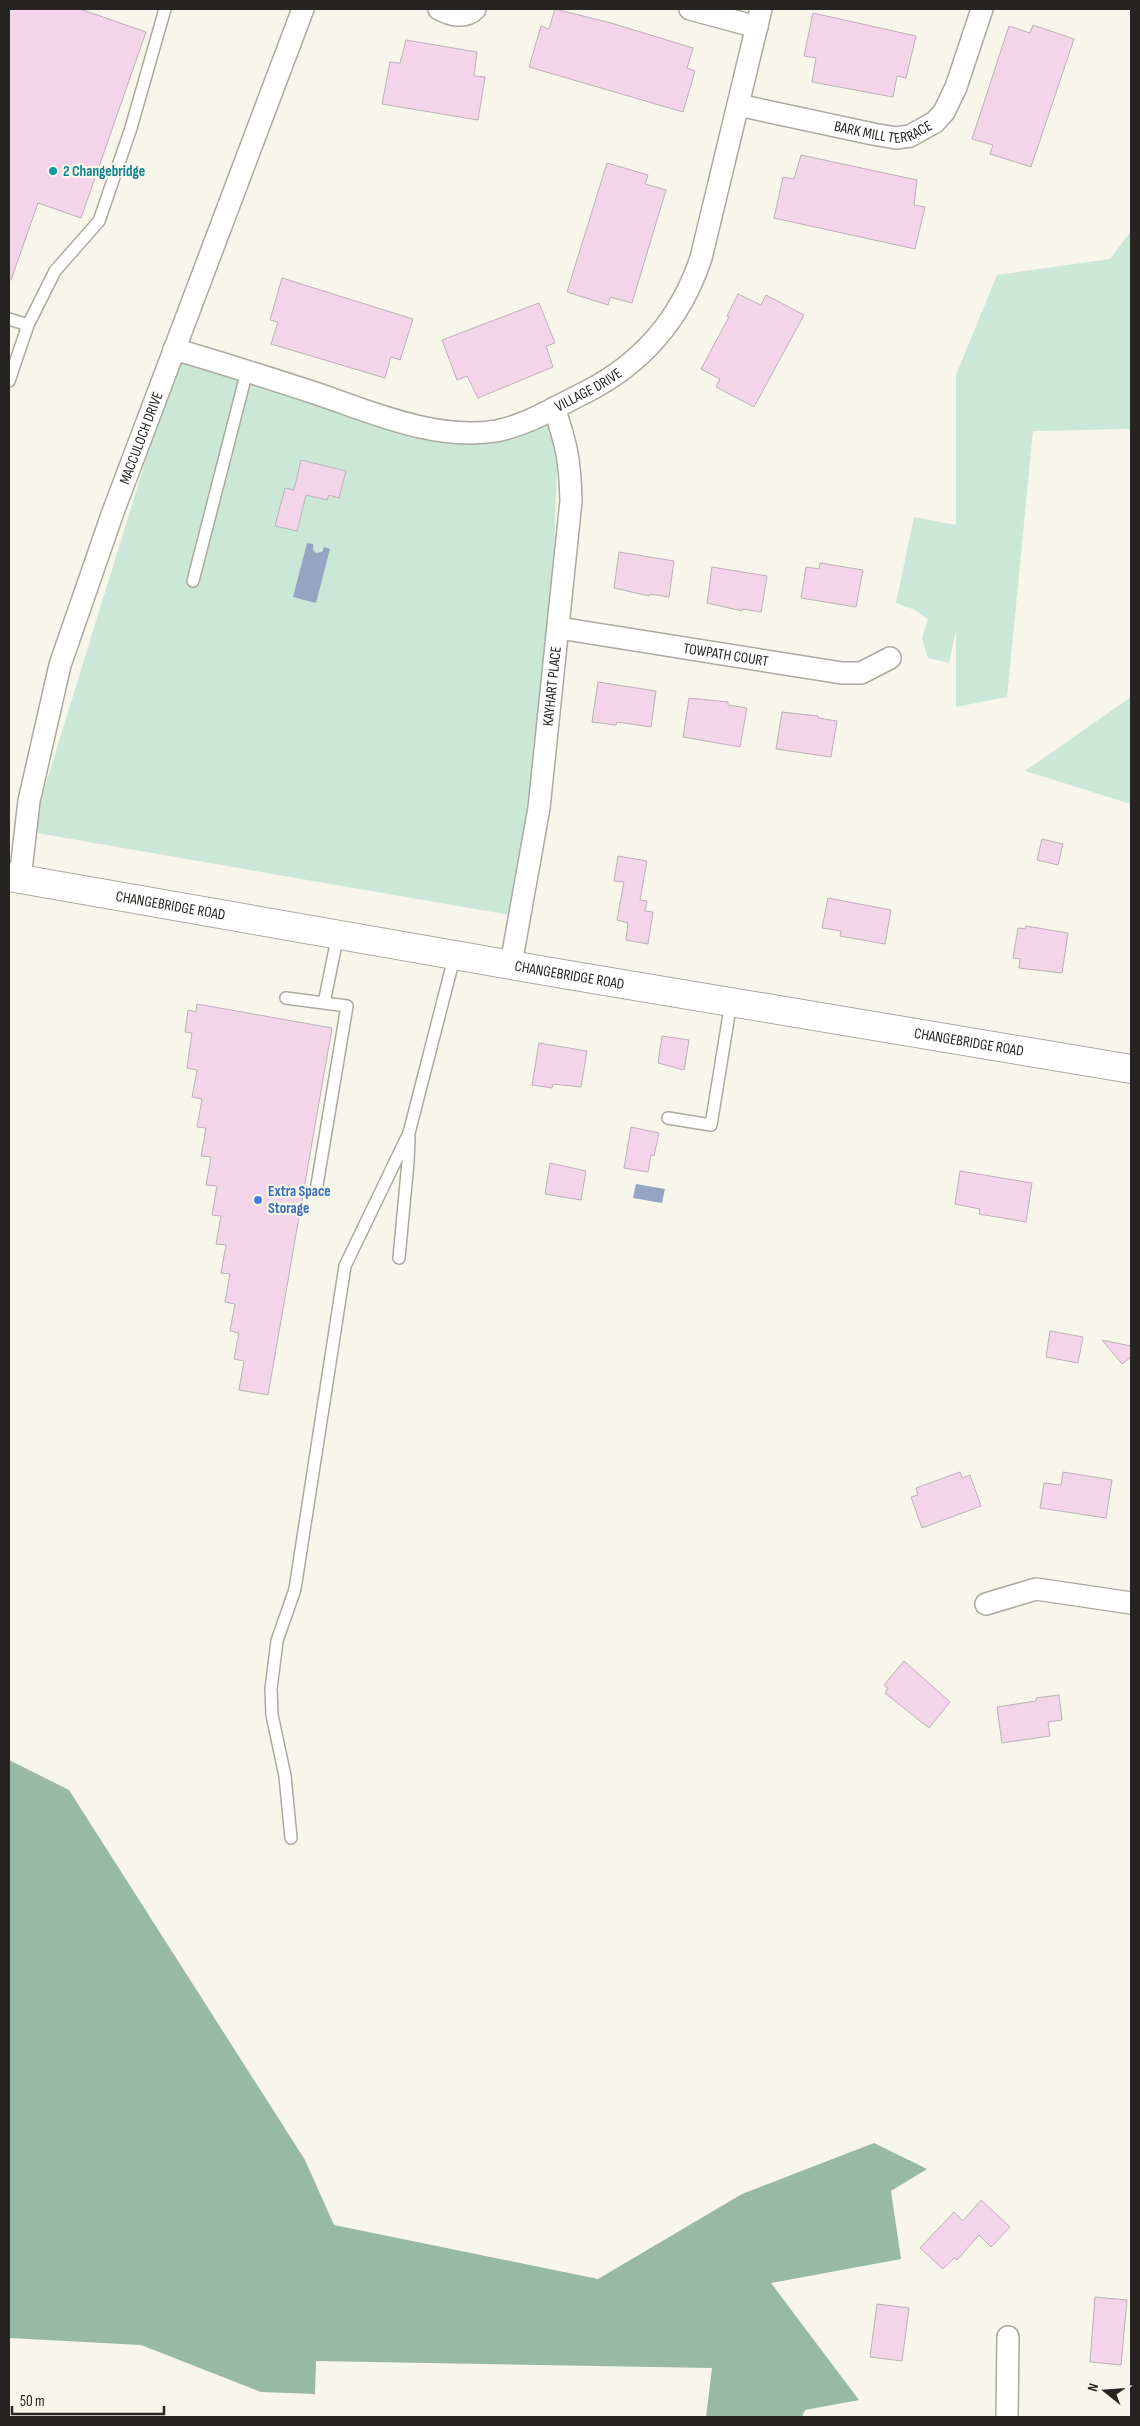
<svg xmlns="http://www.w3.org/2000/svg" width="1140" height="2426" font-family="'Sofia Sans Condensed',sans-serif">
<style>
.green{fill:#cbe7d7}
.forest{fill:#98b9a6}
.water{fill:#95a5c1}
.building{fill:#f4d4e8;stroke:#bbb1b8}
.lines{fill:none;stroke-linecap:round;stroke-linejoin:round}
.lane-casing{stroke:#aca99f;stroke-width:14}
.street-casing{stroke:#aca99f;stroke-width:24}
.secondary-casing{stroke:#aca99f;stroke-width:30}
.lane{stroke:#fff;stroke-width:11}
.street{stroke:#fff;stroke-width:21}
.secondary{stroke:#fff;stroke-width:28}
.culture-dot{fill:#0f9aa8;stroke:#f8f5ea;stroke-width:2}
.shop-dot{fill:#3f7fe0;stroke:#f8f5ea;stroke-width:2}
.labels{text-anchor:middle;stroke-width:4.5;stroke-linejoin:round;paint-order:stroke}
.street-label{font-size:15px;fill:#252420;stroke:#f8f5ea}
.culture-label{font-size:15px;font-weight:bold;fill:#0d838f;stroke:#f8f5ea;text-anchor:start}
.shop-label{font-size:15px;font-weight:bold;fill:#366cbe;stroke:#f8f5ea;text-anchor:start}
</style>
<rect width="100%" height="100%" fill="#f8f5ea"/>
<path class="green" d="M1131 231V429L1033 431 1007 697 956 707V629L949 663 928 658 922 638 928 619 915 610 896 603 914 517 956 525V375L997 275 1110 259Z
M180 349 468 427 559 416 545 787 527 918 31 832Z
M1131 697V804L1025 771Z"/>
<path class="forest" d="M9 1760 69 1790 305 2160 334 2225 598 2279 742 2194 874 2143 927 2169 891 2191 901 2259 771 2283 859 2400 805 2410 802 2417H706L712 2368 316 2361 315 2394 261 2392 141 2345 9 2338Z"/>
<path class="water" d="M307 543 313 544V550L316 553 322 552 324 547 330 549 316 603 293 597Z
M636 1184 665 1189 662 1203 633 1198Z"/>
<path class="building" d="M9 9H80L146 32 81 218 38 203 11 280H9Z
M555 9 611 23 693 48 687 68 695 71 683 112 529 67 541 26 549 29Z
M813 13 916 36 906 78 897 76 893 97 812 82 816 58 804 56Z
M1033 25 1074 39 1031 167 990 154 993 145 972 139 1009 26 1030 33Z
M406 40 477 52 474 76 485 77 478 120 382 104 390 62 400 63Z
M801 155 917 180 914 205 925 207 915 249 774 218 783 177 794 179Z
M607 163 648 175 645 184 666 190 632 303 610 297 608 305 567 292Z
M282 278 413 319 400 360 391 357 385 378 271 344 278 322 270 320Z
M738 294 761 305 766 295 804 315 754 407 716 387 720 379 701 369 729 317 727 316Z
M539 303 555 343 546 346 553 367 478 398 467 376 457 380 442 340Z
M301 460 346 471 339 498 329 495 327 500 306 495 297 531 275 526 285 488 294 490Z
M619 552 674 561 669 597 650 594 649 596 614 588Z
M820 563 863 570 856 607 801 598 806 567 819 569Z
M712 567 767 576 761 612 743 609 742 611 707 603Z
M598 682 656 691 651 727 617 722 616 725 592 722Z
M689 698 728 702V705L747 708 740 747 683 737Z
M782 712 818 716V718L837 721 831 757 776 749Z
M1042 839 1063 844 1058 865 1037 860Z
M618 856 647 861 640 900 647 901 645 911 653 912 648 944 626 940 628 923 617 920 624 882 614 881Z
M828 898 891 910 885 944 840 936 841 931 822 928Z
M1026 926 1068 933 1062 973 1019 968 1020 959 1013 958 1018 928 1026 929Z
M197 1004 332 1028 268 1395 239 1390 244 1361 234 1359 239 1333 230 1331 235 1304 225 1302 230 1274 221 1273 226 1245 216 1244 221 1216 212 1215 217 1186 206 1185 211 1157 201 1156 206 1128 197 1127 202 1099 192 1097 197 1070 187 1068 192 1033 185 1032 188 1010 196 1012Z
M662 1036 689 1040 684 1070 658 1063Z
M539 1043 587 1051 581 1087 553 1084 552 1088 532 1085Z
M631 1127 659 1133 654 1156 651 1155 648 1172 624 1168Z
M550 1163 586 1171 581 1200 545 1194Z
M960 1171 1032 1183 1026 1222 979 1214 980 1209 955 1204Z
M1050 1331 1083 1337 1078 1363 1046 1357Z
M1102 1340 1131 1346V1357L1122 1364Z
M960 1472 962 1478 970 1475 981 1506 922 1528 911 1497 918 1495 916 1488Z
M1063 1472 1112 1480 1106 1518 1040 1508 1044 1483 1061 1485Z
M904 1661 950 1702 929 1728 885 1693 888 1688 884 1685Z
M1059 1695 1062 1720 1048 1722 1050 1736 1002 1743 997 1707 1036 1701V1698Z
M981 2200 1010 2227 991 2247 979 2235 957 2260 954 2258 943 2269 920 2248 954 2212 963 2221Z
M1095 2297 1127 2300 1121 2365 1090 2362Z
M877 2304 909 2308 902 2361 870 2357Z"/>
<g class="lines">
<g class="lane-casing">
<path id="lane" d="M9 319 28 325 9 381
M28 325 55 271 99 221 131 128 165 9
M193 581 247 371
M286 998 347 1006 317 1185
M324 1003 338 934
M668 1118 711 1125 731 1002
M399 1258 408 1162 409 1137
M291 1838 285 1776 272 1715 271 1689 277 1641 295 1589 345 1266 409 1133 455 954"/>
</g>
<g class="street-casing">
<g id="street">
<path d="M439 9C450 15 465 19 475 9"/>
<path d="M690 9 757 27"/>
<path id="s1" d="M738 105 873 134 896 138 910 136 935 122 944 112 956 87 982 9"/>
<path id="s2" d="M174 349C222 363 269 378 315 393 371 412 435 441 496 431 528 425 557 406 586 392 643 363 681 318 701 258L761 9"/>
<path id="s3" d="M559 628 842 673H861L890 658"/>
<path id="s4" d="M20 879 29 801 60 665 113 512 303 9"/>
<path id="s5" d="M511 964 539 808 571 501C570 462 567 445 554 408"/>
<path d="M986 1604 1036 1589 1131 1603"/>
<path d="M1007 2417 1008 2337"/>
</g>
</g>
<g class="secondary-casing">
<g id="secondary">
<path id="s6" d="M9 877 557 973 1131 1069"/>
</g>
</g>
<use href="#lane" class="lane"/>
<use href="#street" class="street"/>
<use href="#secondary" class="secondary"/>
</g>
<circle class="culture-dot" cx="53" cy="171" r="5"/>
<circle class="shop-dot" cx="258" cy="1200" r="5"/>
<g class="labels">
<g class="street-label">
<text dy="5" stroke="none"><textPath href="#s1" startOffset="149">BARK MILL TERRACE</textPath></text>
<text dy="5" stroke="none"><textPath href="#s2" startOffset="436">VILLAGE DRIVE</textPath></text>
<text dy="5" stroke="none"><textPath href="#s4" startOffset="459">MACCULOCH DRIVE</textPath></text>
<text dy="5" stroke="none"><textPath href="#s3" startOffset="169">TOWPATH COURT</textPath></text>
<text dy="5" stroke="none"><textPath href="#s5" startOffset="281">KAYHART PLACE</textPath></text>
<text dy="5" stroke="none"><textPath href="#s6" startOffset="164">CHANGEBRIDGE ROAD</textPath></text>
<text dy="5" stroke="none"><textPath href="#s6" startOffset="569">CHANGEBRIDGE ROAD</textPath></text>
<text dy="5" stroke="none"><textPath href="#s6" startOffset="974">CHANGEBRIDGE ROAD</textPath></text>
</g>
<g class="culture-label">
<text x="63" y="176">2 Changebridge</text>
</g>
<g class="shop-label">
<text x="268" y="1196">Extra Space<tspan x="268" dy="17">Storage</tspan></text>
</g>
</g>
<rect width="1140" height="2426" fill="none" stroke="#252420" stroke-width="20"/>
<g transform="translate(1105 2391) rotate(287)" stroke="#f8f5ea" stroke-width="4" paint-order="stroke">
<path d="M0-4L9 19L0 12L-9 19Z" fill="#252420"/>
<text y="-8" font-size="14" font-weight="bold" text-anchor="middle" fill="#252420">N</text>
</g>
<path d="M12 2406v8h152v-8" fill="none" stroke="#252420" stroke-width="2.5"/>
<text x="20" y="2406" font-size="15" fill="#252420" stroke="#f8f5ea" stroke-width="4" paint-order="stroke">50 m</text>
</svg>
